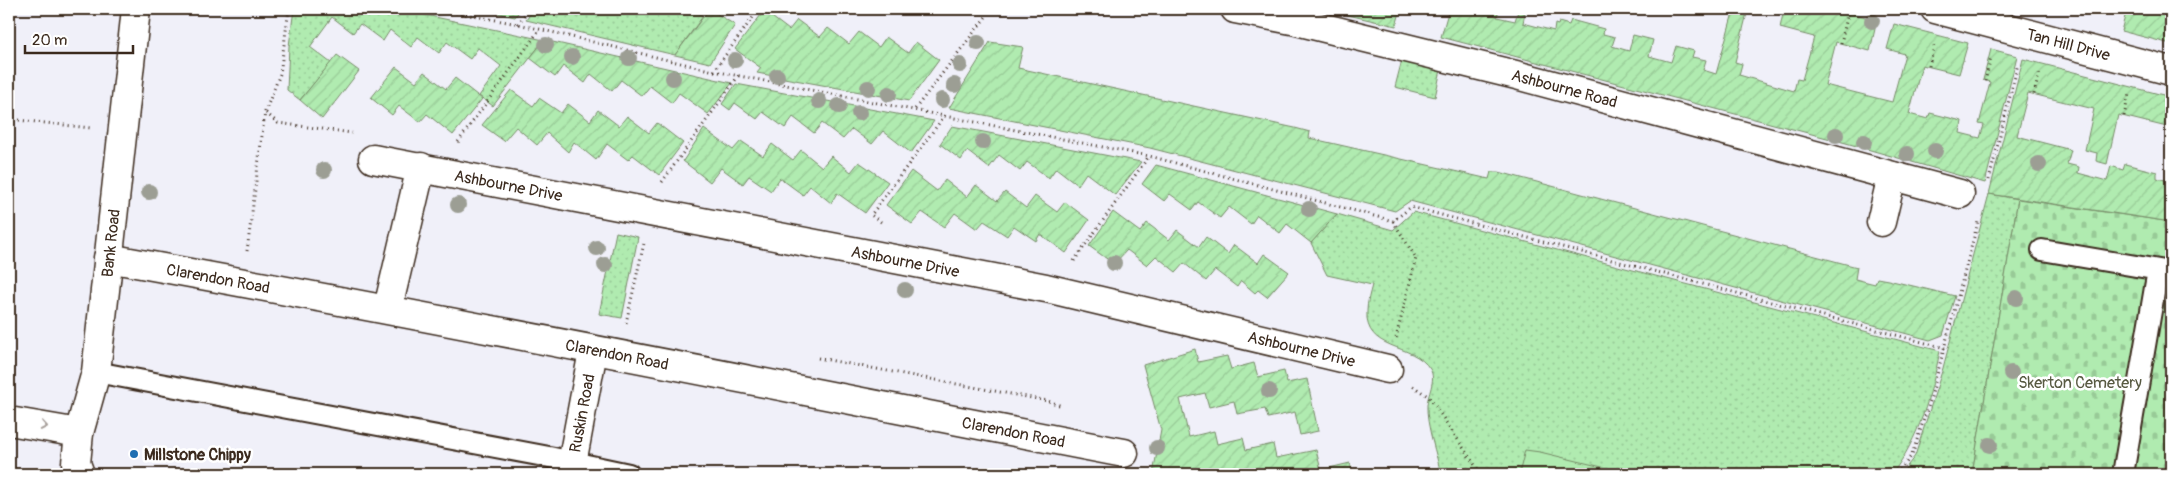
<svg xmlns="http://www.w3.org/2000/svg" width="2180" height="483" font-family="Pangolin,sans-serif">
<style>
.grass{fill:url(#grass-dots);stroke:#768a67}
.cemetery{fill:url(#cemetery-stones);stroke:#768a67}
.park{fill:#b0ebb0;stroke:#768a67}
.garden{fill:url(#garden-furrows);stroke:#768a67}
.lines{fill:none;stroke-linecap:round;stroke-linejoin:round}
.service-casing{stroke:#3b2a1e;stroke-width:24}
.minor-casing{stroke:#3b2a1e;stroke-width:31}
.path{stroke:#3b2a1e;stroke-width:3;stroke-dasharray:1 4;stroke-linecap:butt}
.service{stroke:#fff;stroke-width:20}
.minor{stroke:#fff;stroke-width:28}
.tree{fill:#9c9e94}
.oneway{stroke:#a79f9a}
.poi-dot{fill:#1f6fb2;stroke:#fff;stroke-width:2}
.labels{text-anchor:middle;stroke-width:5;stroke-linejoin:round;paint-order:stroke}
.street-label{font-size:16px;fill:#3b2a1e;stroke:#fff}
.park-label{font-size:16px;fill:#585a42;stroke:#fff}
.poi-label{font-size:16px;font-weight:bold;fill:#3b2a1e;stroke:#fff;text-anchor:start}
</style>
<defs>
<pattern id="grass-dots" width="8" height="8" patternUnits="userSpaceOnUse" patternTransform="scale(1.25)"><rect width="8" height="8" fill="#b0ebb0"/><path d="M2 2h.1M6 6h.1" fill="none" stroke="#98ca97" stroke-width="1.8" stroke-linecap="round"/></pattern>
<pattern id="cemetery-stones" width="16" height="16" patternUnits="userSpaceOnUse" patternTransform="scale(1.25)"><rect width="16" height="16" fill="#b0ebb0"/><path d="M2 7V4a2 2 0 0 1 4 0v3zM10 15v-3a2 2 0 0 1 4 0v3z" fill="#98ca97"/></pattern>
<pattern id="garden-furrows" width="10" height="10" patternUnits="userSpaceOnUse" patternTransform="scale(1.25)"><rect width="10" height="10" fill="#b0ebb0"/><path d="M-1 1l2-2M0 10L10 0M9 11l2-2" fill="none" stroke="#98ca97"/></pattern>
</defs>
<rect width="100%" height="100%" fill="#f0f0f9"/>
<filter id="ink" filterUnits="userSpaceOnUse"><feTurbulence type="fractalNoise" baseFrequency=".02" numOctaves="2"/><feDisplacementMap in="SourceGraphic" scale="10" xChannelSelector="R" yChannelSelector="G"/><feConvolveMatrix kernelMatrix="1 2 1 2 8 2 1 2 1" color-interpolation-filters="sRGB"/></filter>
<g filter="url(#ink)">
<path class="grass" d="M294 9H397L544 40 493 106 479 96 501 66 478 48 470 59 447 42 439 53 418 37 411 47 390 30 383 41 360 24 353 33 332 17 310 47 331 63 300 100 287 90 289 46Z
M478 9H521L515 17Z
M534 9H692L703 16 675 55 526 20Z
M1403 56 1442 65 1435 97 1395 87Z
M1989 194 2018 199 1972 474H1901L1915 456 1943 368Z
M1413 212 1940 351C1931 395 1919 438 1892 474H1441C1437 456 1426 424 1427 406 1427 395 1437 380 1430 369 1413 342 1364 352 1367 311 1367 302 1370 293 1372 285L1327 275 1311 243 1337 214 1393 230Z
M616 232 638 237 622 318 599 314Z"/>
<path class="cemetery" d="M2018 199 2171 222V474H1972Z"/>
<path class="park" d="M1525 450 1540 452 1631 474H1519Z"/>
<path class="garden" d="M709 9 735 25 710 63 675 55Z
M1322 9H1401L1396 26Z
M1449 9H1499L1497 17 1515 21 1518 11 1525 13 1523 23 1554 31 1555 24 1558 25 1559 22 1569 25 1571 20 1604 29 1603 34 1615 37 1612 46 1629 51 1633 35 1653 40 1649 56 1671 62 1676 46 1694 51 1692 57 1706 60 1703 70 1716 74 1734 9H1748L1735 62 1742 64 1739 75 1794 91 1797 79 1802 80 1814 37 1780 28 1784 9H1835L1877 20 1870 51 1836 42 1825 85 1892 102 1905 54 1887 49 1894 24 1968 43 1959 74 1922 65 1909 114 1928 119 1930 113 1962 121 1960 133 1980 138 1984 125 1979 124 1990 82 1983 80 1991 49 2017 56 1985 183 1846 143 1441 37Z
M2127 9H2149L2171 14V44L2121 31Z
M764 11 789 30 797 20 820 37 828 28 849 44 859 32 879 47 886 37 908 53 916 42 939 60 909 101 757 73 761 68 735 49Z
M544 40 732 83 708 114 679 93 672 103 650 86 642 96 621 80 612 91 591 74 585 83 563 66 555 77 530 58Z
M990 42 1023 47 1018 68 1295 128 1310 132 1309 138 1489 179 1491 172H1499L1857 267 1855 279 1875 284 1877 278 1888 280 1955 296 1943 335 1930 340 1410 201 1395 211 1150 148 949 108Z
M337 55 359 71 322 119 300 100Z
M2023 59 2171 97V128L2118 115 2107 164 2096 161 2097 153 2085 150 2094 109 2028 93 2017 136 2071 150 2067 164 2079 167 2078 173 2107 181 2111 166 2123 170 2125 164 2157 172V178L2169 181 2167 191 2171 192V222L1989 194Z
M396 67 416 82 424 72 446 89 455 78 482 99 453 135 427 114 420 122 399 106 392 115 371 98Z
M736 84 934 121 911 153 883 131 872 144 852 129 843 139 822 123 814 133 793 117 785 128 763 112 757 119 735 103 730 110 722 104Z
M511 90 533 106 539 98 561 113 568 104 590 121 598 110 619 126 627 116 649 133 657 123 683 143 659 175 633 155 628 160 607 144 596 160 574 142 568 152 547 133 537 145 516 127 504 141 482 125Z
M952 126 1141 162 1115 195 1086 173 1078 185 1056 168 1049 178 1027 162 1020 171 999 155 989 168 967 151 961 160 940 144Z
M704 129 733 150 741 141 763 156 772 144 793 160 801 150 822 167 831 156 851 172 859 162 888 182 865 213 837 193 831 203 810 186 803 195 780 178 771 191 749 176 743 184 721 168 710 182 683 161Z
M1156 165 1337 214 1311 243 1287 224 1280 233 1257 215 1251 224 1229 207 1220 218 1198 202 1192 210 1170 194 1164 201 1142 184Z
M911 171 937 191 945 180 967 197 976 185 997 201 1005 192 1026 208 1035 196 1057 212 1065 202 1089 220 1066 253 1040 234 1036 241 1014 226 1007 236 984 221 977 229 955 213 944 227 922 212 912 224 886 205Z
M1113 212 1140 232 1147 223 1169 240 1177 230 1199 247 1206 237 1228 254 1234 245 1258 263 1264 254 1289 272 1267 297 1258 290 1255 293 1241 281 1237 287 1215 270 1206 281 1184 263 1176 272 1156 256 1147 265 1127 250 1114 264 1089 246Z
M1195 349 1198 362 1227 356 1231 369 1254 363 1258 377 1284 371 1287 383 1307 379 1318 431 1300 435 1295 412 1268 418 1265 409 1237 414 1234 401 1209 407 1205 393 1180 399 1189 437 1214 431 1217 444 1243 438 1246 450 1273 444 1276 458 1316 450 1321 470 1350 463 1353 474H1153L1161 430 1143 365Z"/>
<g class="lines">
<g class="service-casing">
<path id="service" d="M2042 250 2171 272
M96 372 549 457 629 474
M2123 474 2158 270"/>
</g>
<g class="minor-casing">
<g id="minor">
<path id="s1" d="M1235 9 1292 20 1516 75 1960 194"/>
<path id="s2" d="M1935 9 2171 71"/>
<path id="s3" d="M373 159 1046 288 1388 369"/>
<path d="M1881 222 1892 176"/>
<path id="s4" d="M108 258C448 319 786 388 1124 453"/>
<path d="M388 308 421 167"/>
<path d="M9 421 79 433"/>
<path id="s5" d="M80 474 76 463 79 433 96 372 136 9"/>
<path id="s6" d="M570 474 593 351"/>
</g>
</g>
<path class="path" d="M436 9 518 24 714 71 1149 156 1393 221 1411 207 1945 348
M518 24 529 9
M1841 43 1849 9
M1929 66 1935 43
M714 71 759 9
M1985 81 1991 58
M2034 94 2040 71
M915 109 988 14
M266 113 278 123 352 133
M2124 116 2129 94
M9 119 91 128
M458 142 540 29
M1989 180 2018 64
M662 182 739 75
M1393 221 1416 258 1396 338
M881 222 871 215 945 115
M247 251 265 112 280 74 289 9
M1074 261 1149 156
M626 323 644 243
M818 358 1048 401 1062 406
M1413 386 1429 397 1481 474
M1897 474 1912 455 1930 401 1978 222"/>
<use href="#service" class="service"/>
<use href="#minor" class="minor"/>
</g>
<g class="tree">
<circle cx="1872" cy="21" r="8"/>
<circle cx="978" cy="43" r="8"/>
<circle cx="546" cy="45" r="8"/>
<circle cx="572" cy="57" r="8"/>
<circle cx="629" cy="58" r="8"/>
<circle cx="735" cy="60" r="8"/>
<circle cx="960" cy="65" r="8"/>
<circle cx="777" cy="76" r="8"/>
<circle cx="673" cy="78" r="8"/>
<circle cx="954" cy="85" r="8"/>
<circle cx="868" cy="88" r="8"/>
<circle cx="889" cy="94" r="8"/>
<circle cx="942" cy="100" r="8"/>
<circle cx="819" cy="101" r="8"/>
<circle cx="839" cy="106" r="8"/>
<circle cx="859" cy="113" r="8"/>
<circle cx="1836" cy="135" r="8"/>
<circle cx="983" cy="142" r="8"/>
<circle cx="1864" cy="142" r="8"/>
<circle cx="1935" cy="151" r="8"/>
<circle cx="1907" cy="154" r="8"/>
<circle cx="2039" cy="164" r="8"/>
<circle cx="324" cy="170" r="8"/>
<circle cx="149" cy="192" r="8"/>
<circle cx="458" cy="205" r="8"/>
<circle cx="1309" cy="209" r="8"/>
<circle cx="597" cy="248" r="8"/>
<circle cx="1114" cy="263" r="8"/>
<circle cx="605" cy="265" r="8"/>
<circle cx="905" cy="290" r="8"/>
<circle cx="2016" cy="298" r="8"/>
<circle cx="2011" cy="373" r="8"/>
<circle cx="1269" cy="391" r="8"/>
<circle cx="1990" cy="445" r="8"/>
<circle cx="1157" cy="448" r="8"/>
</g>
<defs><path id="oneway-chevron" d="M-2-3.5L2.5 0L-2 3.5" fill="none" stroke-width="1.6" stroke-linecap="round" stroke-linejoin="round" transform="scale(1.25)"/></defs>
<use class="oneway" href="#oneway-chevron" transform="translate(44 426) rotate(10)"/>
</g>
<circle class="poi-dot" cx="134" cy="454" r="5"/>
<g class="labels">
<g class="street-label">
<text dy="6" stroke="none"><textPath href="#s2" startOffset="138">Tan Hill Drive</textPath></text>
<text dy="6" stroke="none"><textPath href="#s1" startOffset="339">Ashbourne Road</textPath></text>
<text dy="6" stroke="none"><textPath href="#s3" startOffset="138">Ashbourne Drive</textPath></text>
<text dy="6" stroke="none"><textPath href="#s5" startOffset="235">Bank Road</textPath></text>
<text dy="6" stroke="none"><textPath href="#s3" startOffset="542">Ashbourne Drive</textPath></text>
<text dy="6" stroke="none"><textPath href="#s4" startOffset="112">Clarendon Road</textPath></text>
<text dy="6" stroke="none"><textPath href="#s3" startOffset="948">Ashbourne Drive</textPath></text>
<text dy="6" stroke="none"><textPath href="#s4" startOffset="518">Clarendon Road</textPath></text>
<text dy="6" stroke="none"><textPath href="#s6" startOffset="62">Ruskin Road</textPath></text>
<text dy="6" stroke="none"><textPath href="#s4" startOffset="922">Clarendon Road</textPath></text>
</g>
<g class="park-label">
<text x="2080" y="388">Skerton Cemetery</text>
</g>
<g class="poi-label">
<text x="144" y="460">Millstone Chippy</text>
</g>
</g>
<rect width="2180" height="483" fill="none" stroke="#fff" stroke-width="30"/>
<rect x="15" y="15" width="2150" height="453" fill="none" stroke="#3b2a1e" stroke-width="2" filter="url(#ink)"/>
<path d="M25 45v8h108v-8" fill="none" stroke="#3b2a1e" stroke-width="2.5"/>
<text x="32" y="45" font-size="15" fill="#3b2a1e" stroke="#ffffff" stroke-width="4" paint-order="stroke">20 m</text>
</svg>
